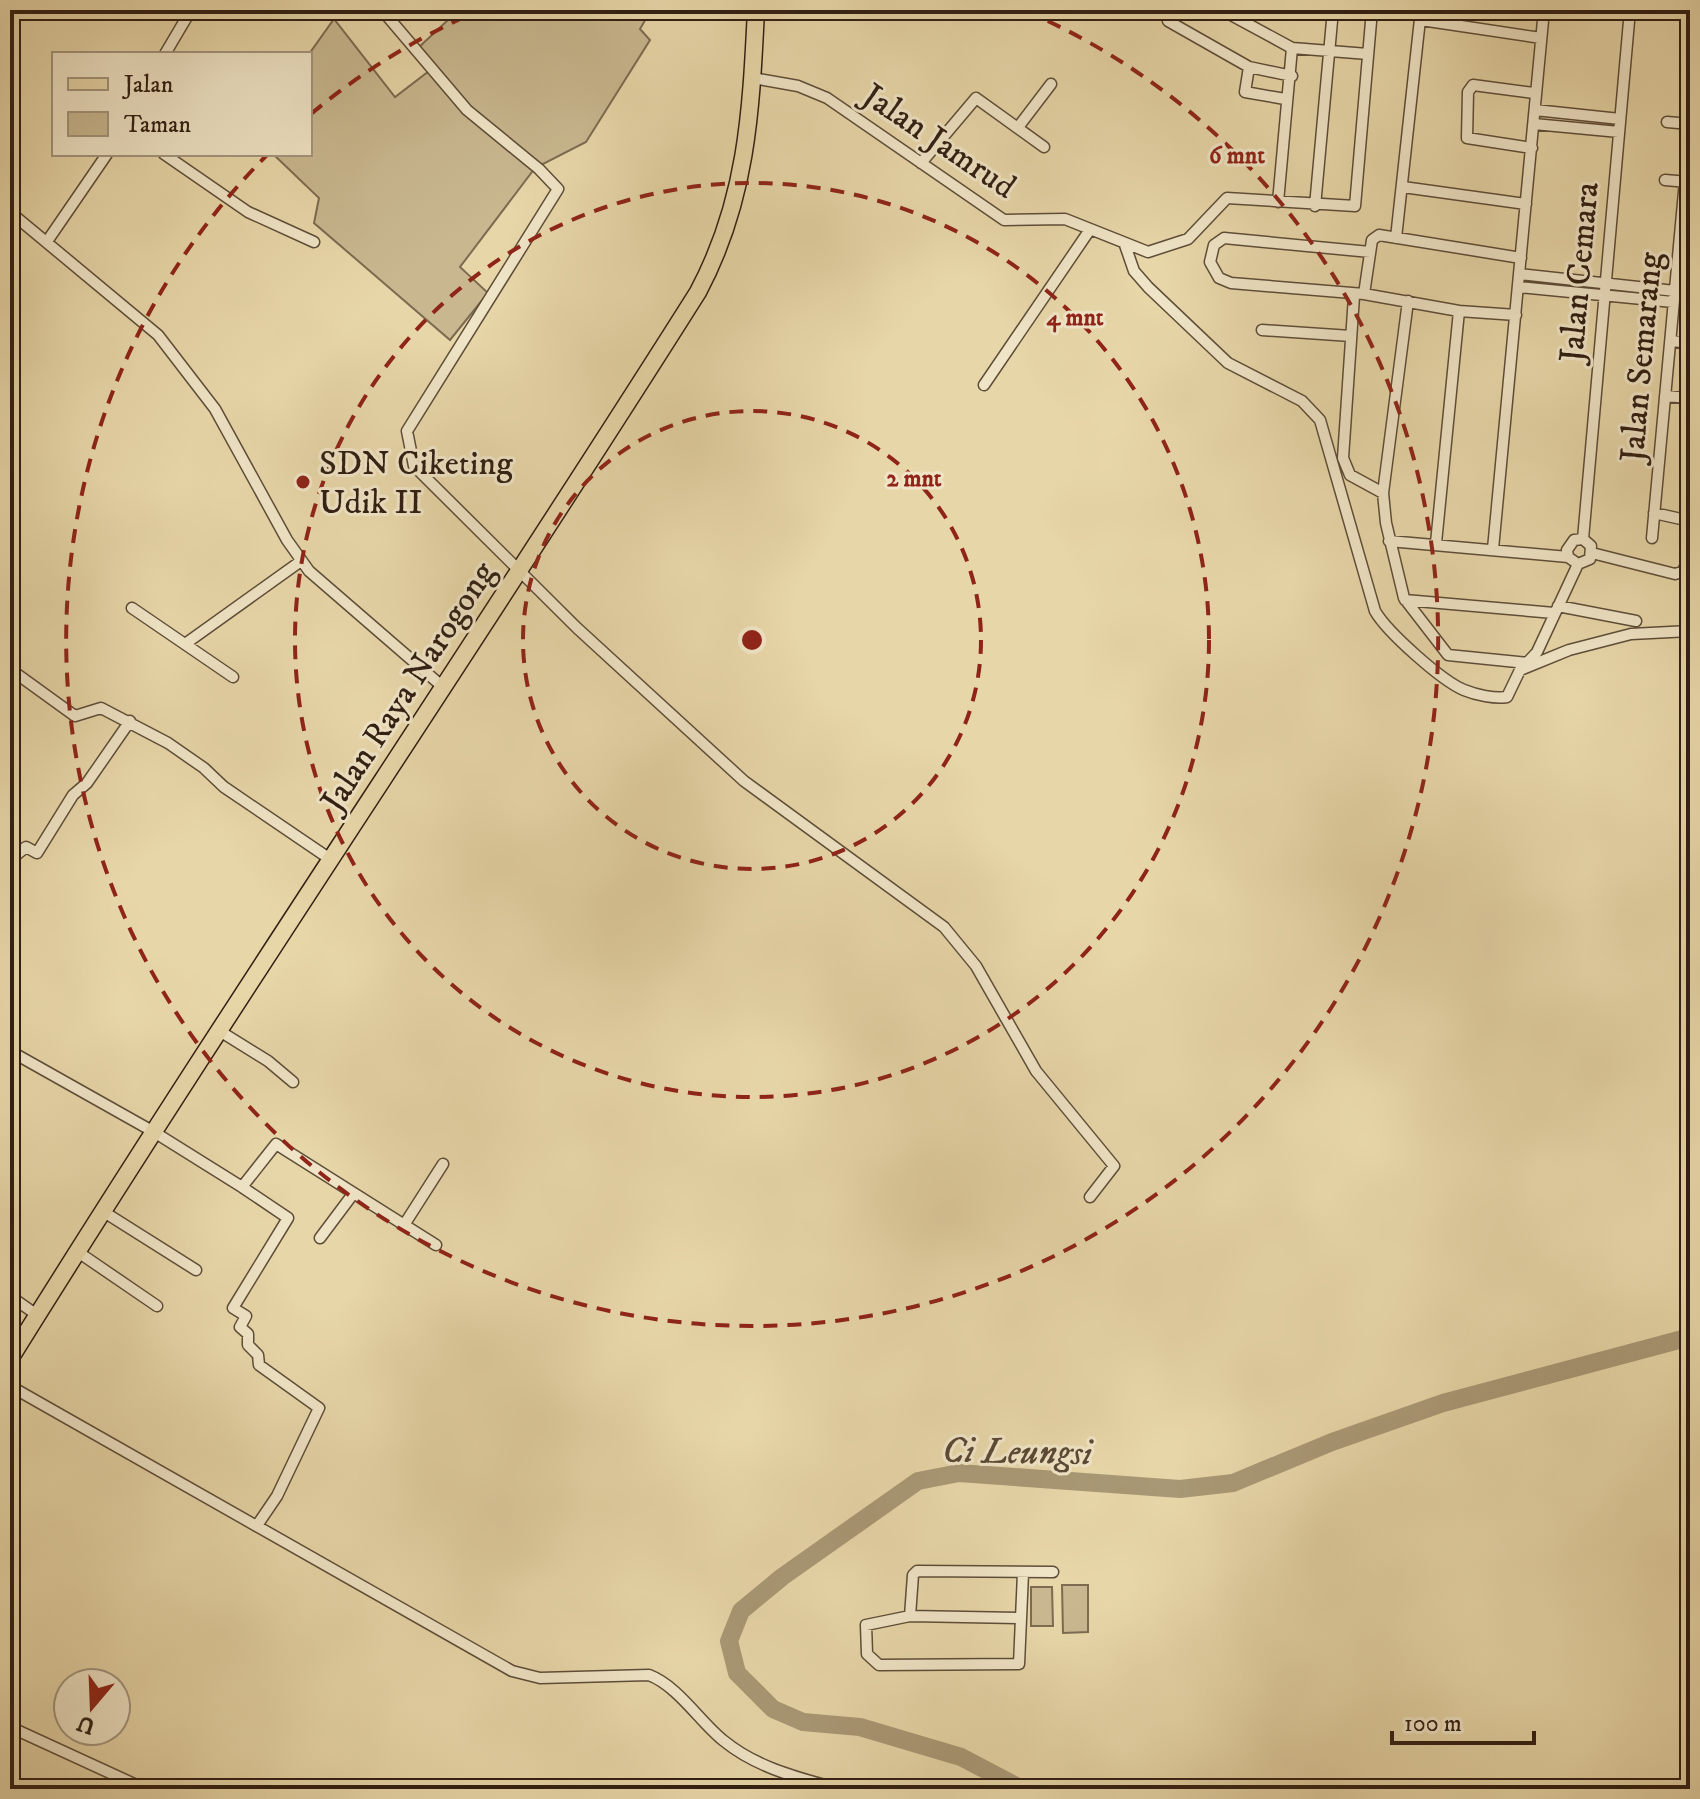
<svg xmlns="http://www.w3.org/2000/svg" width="1700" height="1799" font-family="'IM FELL DW Pica',serif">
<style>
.green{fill:#c8b78f;stroke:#7c6b51;stroke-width:2}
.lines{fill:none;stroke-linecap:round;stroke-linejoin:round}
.river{stroke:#a99875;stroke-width:18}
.street-casing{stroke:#5e4d38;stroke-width:13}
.primary-casing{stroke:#311f13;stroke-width:19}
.street{stroke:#efe4c6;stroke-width:10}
.primary{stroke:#e7d6a8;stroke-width:16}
.ring{fill:none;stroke:#8f2418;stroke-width:4;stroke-dasharray:14 10}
.poi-dot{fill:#8f2418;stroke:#efe4c6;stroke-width:3}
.labels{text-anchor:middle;stroke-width:6;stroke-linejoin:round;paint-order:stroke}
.street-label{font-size:34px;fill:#311f13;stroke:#efe4c6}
.poi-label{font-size:34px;fill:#311f13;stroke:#efe4c6;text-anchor:start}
.water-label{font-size:36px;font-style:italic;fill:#5b4935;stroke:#efe4c6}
.centre{fill:#8f2418;stroke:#efe4c6;stroke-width:4}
.ring-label{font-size:24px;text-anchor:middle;font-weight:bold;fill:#8f2418;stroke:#efe4c6;stroke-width:6;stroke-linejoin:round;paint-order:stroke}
</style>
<rect width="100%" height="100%" fill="#e7d6a8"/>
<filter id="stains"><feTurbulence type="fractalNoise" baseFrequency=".0025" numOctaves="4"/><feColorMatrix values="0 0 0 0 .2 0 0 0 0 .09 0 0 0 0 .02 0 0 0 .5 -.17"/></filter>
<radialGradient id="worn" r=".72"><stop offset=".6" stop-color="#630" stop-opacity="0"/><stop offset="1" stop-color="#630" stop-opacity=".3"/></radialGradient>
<path class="green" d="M440 10H651L640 29 650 40 586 142 535 168 460 267 488 293 450 340 314 223 319 198 273 154H310L309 54 334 19 395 97 429 71 417 49 448 20Z
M1062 1585H1088V1632L1063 1633Z
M1031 1587H1052L1053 1626H1031Z"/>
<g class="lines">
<path class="river" d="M1022 1789 961 1757 860 1727 803 1722 773 1709 737 1673 729 1641 741 1611 782 1577 918 1481 959 1473 1180 1489 1233 1483 1332 1442 1443 1403 1690 1337"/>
<g class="street-casing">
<path id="street" d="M382 10 467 110 539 169 558 189 407 431 414 466 577 628 744 781 944 927 976 966 1036 1071 1114 1166 1090 1197
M1176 10 1168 21 1249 67 1292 76
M1222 10 1292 48 1368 54
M1421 20 1541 38
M165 54 191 10
M1249 67 1245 92 1285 99
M753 78 798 86 827 98 1004 220 1065 219 1148 252 1188 239 1227 198 1355 206 1372 10
M1535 110 1620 119
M1667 122 1690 124
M1534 124 1619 132
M1019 126 1051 84
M1532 148 1467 138 1468 92 1473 85 1534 93
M164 154 248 212 314 242
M921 163 976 98 1044 147
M1665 180 1688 182
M1403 187 1526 204
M1278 202 1292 48
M1315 206 1333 10
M10 212 158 335 215 409 287 540 309 571 443 687
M1396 238 1421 10
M48 240 107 154
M1125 245 1134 271 1148 287 1228 363 1302 401 1320 420 1375 611C1387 632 1442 681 1464 690 1476 695 1495 699 1507 697L1520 670 1569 650 1631 634 1690 631
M1370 252 1224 238 1214 245 1210 262 1219 278 1231 283 1364 294 1459 311 1516 315
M1520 274 1675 291
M1519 287 1673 302
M1364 294 1372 240 1379 235 1521 258
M1354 296 1343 458 1350 475 1383 493
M1408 301 1383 493 1386 523 1404 598 1448 655 1527 663 1537 652 1578 564 1590 559 1591 546 1583 539 1574 540 1567 550 1568 557 1578 564
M1262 330 1351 336
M1672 341 1690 343
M984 385 1089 231
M1665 396 1690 398
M1654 513 1690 521
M1652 538 1685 181
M1583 539 1630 10
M1389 541 1568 557
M1436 543 1459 311
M1493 549 1544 10
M1592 553 1675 574 1682 572 1690 559
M1405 600 1554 613
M1558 606 1636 621
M132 608 233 677
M185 644 301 561
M10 669 75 716 101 708 168 743 204 768 224 787 330 859
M10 860 26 847 37 853 73 795 87 783 130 721
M218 1030 268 1061 293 1082
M10 1051 154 1132 242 1187 276 1144 436 1245
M242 1187 288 1218 233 1308 246 1316 240 1327 248 1334V1345L258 1355 259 1365 319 1408 277 1496 258 1524
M104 1212 196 1270
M404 1225 443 1164
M320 1238 353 1194
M78 1252 157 1306
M10 1296 37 1315
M10 1386 512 1671 540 1678 649 1675C678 1686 700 1722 724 1741 757 1768 799 1778 839 1789
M1023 1573 1019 1664 879 1665 867 1654 866 1625 910 1616 913 1575 917 1571 1053 1572
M910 1616 1021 1618
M10 1727 145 1789"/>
</g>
<g class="primary-casing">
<path id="primary" d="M10 1359C234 999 472 650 698 292 747 200 751 112 756 10"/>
</g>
<use href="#street" class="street"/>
<use href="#primary" class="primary"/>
</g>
<g class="ring">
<circle cx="752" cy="640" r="229"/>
<circle cx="752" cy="640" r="457"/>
<path d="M311 114A686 686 0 0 1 478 11M1026 11A686 686 0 1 1 267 155"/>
</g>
<circle class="poi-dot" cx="303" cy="482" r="8"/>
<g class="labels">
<g class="street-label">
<text transform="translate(940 140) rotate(34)" y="12">Jalan Jamrud</text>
<text transform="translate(1578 272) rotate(-85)" y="12">Jalan Cemara</text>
<text transform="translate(1640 357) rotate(-85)" y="12">Jalan Semarang</text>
<text transform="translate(407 686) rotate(-57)" y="12">Jalan Raya Narogong</text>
</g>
<g class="poi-label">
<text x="319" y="474">SDN Ciketing<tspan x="319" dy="39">Udik II</tspan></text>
</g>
<g class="water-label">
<text transform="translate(1017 1450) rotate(1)" y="13">Ci Leungsi</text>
</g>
</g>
<circle cx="752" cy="640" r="12" class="centre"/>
<g class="ring-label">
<text x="1237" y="163">6 mnt</text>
<text x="1075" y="325">4 mnt</text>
<text x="914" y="486">2 mnt</text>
</g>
<rect width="1700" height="1799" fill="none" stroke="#e7d6a8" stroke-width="40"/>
<rect x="12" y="12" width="1676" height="1775" fill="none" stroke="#311f13" stroke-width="4"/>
<rect x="20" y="20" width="1660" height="1759" fill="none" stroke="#311f13" stroke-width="2"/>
<rect x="52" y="52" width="260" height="104" fill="#efe4c6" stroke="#a3957e" stroke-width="2"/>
<rect x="68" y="78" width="40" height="12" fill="#e7d6a8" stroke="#a3957e" stroke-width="2"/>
<text x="124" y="92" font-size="24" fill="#311f13">Jalan</text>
<rect x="68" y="112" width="40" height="24" fill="#c8b78f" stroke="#a3957e" stroke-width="2"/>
<text x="124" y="132" font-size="24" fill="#311f13">Taman</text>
<g transform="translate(92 1707) rotate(199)"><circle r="38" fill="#efe4c6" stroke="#a3957e" stroke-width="2"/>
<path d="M0-6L14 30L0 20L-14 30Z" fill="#8f2418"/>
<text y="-12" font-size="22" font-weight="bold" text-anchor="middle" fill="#311f13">U</text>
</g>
<path d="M1392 1731v12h142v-12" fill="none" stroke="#311f13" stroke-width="4"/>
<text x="1404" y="1731" font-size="24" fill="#311f13" stroke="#efe4c6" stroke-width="6" paint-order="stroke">100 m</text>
<rect width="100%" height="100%" filter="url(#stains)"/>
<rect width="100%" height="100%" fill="url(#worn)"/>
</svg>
